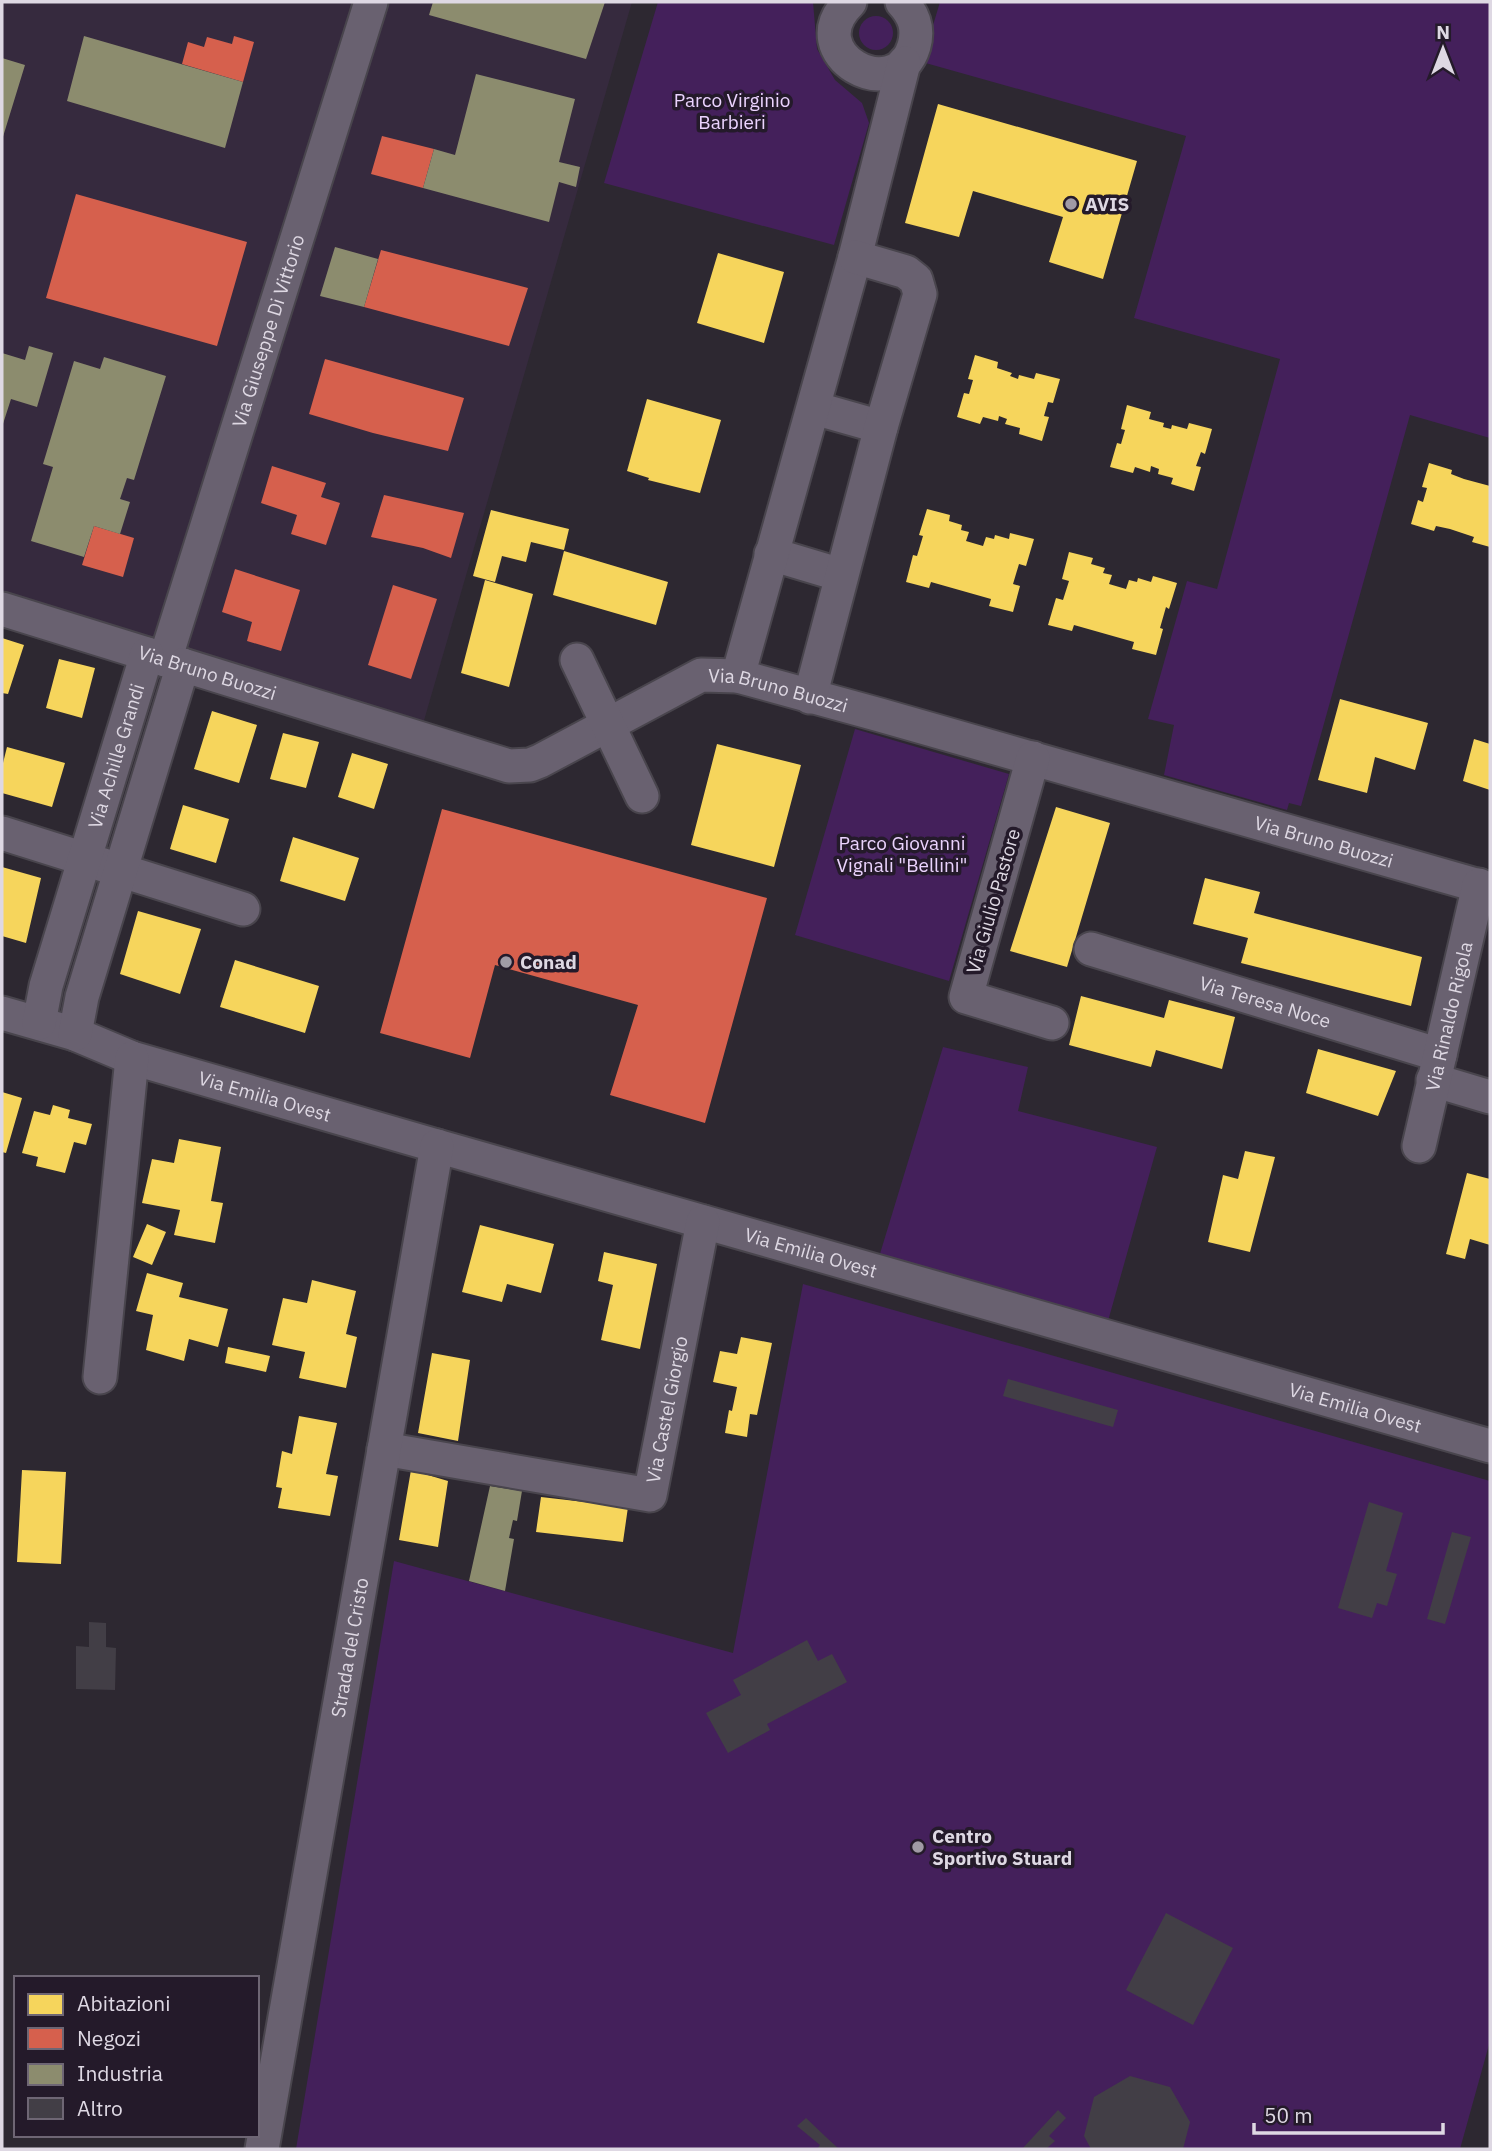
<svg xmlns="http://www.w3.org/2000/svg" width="1492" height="2151" font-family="'IBM Plex Sans',sans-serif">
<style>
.built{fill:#362a3e}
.green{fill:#44205b}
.homes{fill:#f6d55c}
.shops{fill:#d6604d}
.industry{fill:#8c8c6e}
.building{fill:#423e46}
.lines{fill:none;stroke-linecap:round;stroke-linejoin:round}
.minor-casing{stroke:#49454d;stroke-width:37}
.minor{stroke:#696170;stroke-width:33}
.poi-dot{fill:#a09aa5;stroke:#241a2a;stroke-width:2.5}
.labels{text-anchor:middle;stroke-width:7;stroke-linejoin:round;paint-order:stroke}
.park-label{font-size:19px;fill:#ebd3fe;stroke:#241a2a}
.poi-label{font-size:19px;font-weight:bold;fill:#ded8e3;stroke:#241a2a;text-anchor:start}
.street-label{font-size:19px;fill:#ded8e3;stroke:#241a2a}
</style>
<rect width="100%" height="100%" fill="#2d2831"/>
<path class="built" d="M2 2H632L423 724 2 596Z"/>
<path class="green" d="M658 2H813L817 49 835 80 862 103 869 123 834 245 604 183Z
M940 2H1490V438L1410 415 1301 806 1289 803 1287 810 1164 775 1174 725 1148 719 1187 581 1217 589 1280 359 1134 318 1186 136 922 62Z
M859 33a17 17 0 1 1 34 0a17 17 0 1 1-34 0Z
M855 729 1009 774 949 981 795 935Z
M943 1047 1028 1067 1018 1111 1157 1147 1108 1321 879 1257Z
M803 1284 1490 1481V2041L1460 2149H296L394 1561 733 1653Z"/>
<path class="homes" d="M938 104 1137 161 1103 279 1049 262 1063 217 973 191 959 237 905 223Z
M718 253 784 272 764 343 697 323Z
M975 355 998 362 997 368 1012 373 1010 376 1018 379 1019 375 1034 379 1036 373 1060 379 1053 403 1048 402 1044 416 1049 417 1042 441 1019 434 1020 428 1005 424 1007 419 999 416 998 421 983 417 980 424 957 417 964 393 969 394 973 380 968 379Z
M647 399 721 420 700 493 648 480 649 478 627 471Z
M1127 405 1151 412 1149 419 1164 423 1163 427 1171 429 1172 425 1187 429 1189 423 1212 429 1205 454 1201 452 1196 466 1201 467 1194 491 1171 484 1173 478 1158 474 1159 469 1151 466 1150 472 1135 467 1133 473 1110 467 1117 443 1121 444 1125 430 1121 429Z
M1429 463 1452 470 1451 474 1464 479 1490 486V547L1472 542 1474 537 1450 529 1436 526 1434 531 1411 524 1418 500 1423 502 1427 488 1422 487Z
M927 509 950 515 949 521 962 525 961 530 969 532 966 541 983 546 986 537 994 539 995 535 1009 539 1010 533 1034 539 1026 566 1019 564 1013 584 1020 586 1013 612 989 606 991 599 931 582 929 588 906 582 913 555 917 556 923 536 919 535Z
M491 510 569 529 564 550 531 542 526 562 502 556 495 582 473 576Z
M564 551 668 582 656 625 553 595Z
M1069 552 1093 558 1091 564 1105 568 1103 573 1112 575 1109 584 1126 589 1129 580 1137 582 1138 578 1151 582 1153 576 1177 583 1169 609 1166 607 1160 628 1163 629 1156 655 1132 649 1134 642 1074 625 1072 631 1048 625 1056 598 1063 600 1069 581 1062 579Z
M485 580 533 594 509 687 461 673Z
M2 638 24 645 8 694 2 693Z
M59 659 95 668 82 718 46 708Z
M1340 699 1428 723 1415 770 1375 757 1367 793 1318 780Z
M212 711 257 725 239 783 194 769Z
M283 733 319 742 306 788 270 779Z
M1474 739 1490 744V790L1463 781Z
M717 744 801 765 774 867 691 845Z
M7 747 65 763 52 807 2 793V767Z
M352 753 388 764 374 809 338 797Z
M183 805 229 819 216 863 170 849Z
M1056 807 1110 823 1067 967 1010 951Z
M293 837 359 858 345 901 280 881Z
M2 867 41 878 26 943 2 936Z
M1205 878 1260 892 1254 913 1422 957 1411 1006 1241 963 1248 938 1193 924Z
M138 911 201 929 180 994 120 974Z
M235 960 319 986 305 1033 220 1007Z
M1081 996 1164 1018 1169 1000 1235 1017 1222 1069 1156 1050 1151 1067 1069 1045Z
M1318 1049 1396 1071 1378 1116 1306 1093Z
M2 1092 22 1098 6 1153 2 1152Z
M53 1105 70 1110 68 1118 92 1124 86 1145 74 1142 65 1173 36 1166 38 1157 22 1153 34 1111 50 1115Z
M179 1139 221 1147 211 1201 223 1203 215 1243 174 1235 180 1210 142 1203 152 1159 174 1163Z
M1245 1151 1275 1157 1250 1252 1208 1242 1223 1175 1238 1179Z
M1467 1173 1490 1179V1245L1470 1239 1465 1259 1446 1254Z
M147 1224 166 1232 152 1265 133 1257Z
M480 1225 554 1244 541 1293 507 1284 502 1302 462 1292Z
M604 1252 657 1264 640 1349 601 1340 613 1285 598 1281Z
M147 1273 183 1283 179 1297 228 1309 218 1347 189 1339 184 1361 146 1350 153 1315 136 1311Z
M312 1280 356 1291 346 1334 357 1337 346 1388 299 1378 305 1352 272 1345 283 1298 307 1303Z
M741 1337 772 1343 757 1415 750 1414 747 1437 725 1433 729 1410 732 1411 737 1387 713 1382 720 1351 737 1354Z
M228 1347 270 1356 266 1372 225 1363Z
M432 1353 470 1360 458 1441 418 1433Z
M299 1416 337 1423 326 1474 338 1476 330 1516 278 1508 282 1488 276 1487 282 1451 292 1454Z
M22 1470 66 1472 61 1564 17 1562Z
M411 1470 448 1481 438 1547 399 1540Z
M541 1497 628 1507 623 1542 536 1532Z"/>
<path class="shops" d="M234 36 254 42 243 82 182 64 188 42 204 47 207 37 232 44Z
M382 136 434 149 423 188 371 174Z
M76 194 247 242 217 346 46 298Z
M381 250 528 288 509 346 364 307Z
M325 359 464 398 448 451 373 433 309 414Z
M272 466 326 483 321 497 340 503 326 545 291 534 297 515 261 503Z
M384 495 464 513 451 558 423 548 371 537Z
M94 526 134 538 123 577 82 565Z
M235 569 300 590 281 651 247 641 252 622 222 612Z
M393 585 437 599 411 679 368 665Z
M442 809 767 898 705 1123 610 1095 638 1005 495 965 470 1058 380 1033Z"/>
<path class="industry" d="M433 2H605L586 59 429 15Z
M84 36 243 82 225 148 67 101Z
M2 58 25 65 2 140Z
M476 74 575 99 559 162 580 167 576 187 559 182 549 222 423 188 434 149 455 155Z
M335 247 378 259 364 307 320 296Z
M29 346 53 353 37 407 11 399 2 427V353L25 360Z
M104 357 166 376 134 480 127 478 120 499 130 502 120 534 94 526 84 557 31 541 53 467 43 464 74 361 100 369Z
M490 1486 522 1491 517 1521 513 1520 509 1538 514 1539 505 1591 469 1581Z"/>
<path class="building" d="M1008 1379 1118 1410 1113 1427 1003 1396Z
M1369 1502 1403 1513 1386 1571 1397 1574 1387 1606 1377 1603 1372 1618 1338 1608Z
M1452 1532 1471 1537 1445 1624 1427 1619Z
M89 1622 106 1623V1647L116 1648 115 1690 76 1689V1646L89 1647Z
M807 1640 818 1661 832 1654 847 1682 767 1724 770 1730 728 1753 706 1713 741 1695 733 1680Z
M1166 1913 1233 1948 1193 2025 1126 1990Z
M1130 2076 1170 2087 1190 2122 1183 2149H1091L1084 2136 1094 2097Z
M1058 2110 1066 2118 1049 2136 1055 2141 1046 2149H1022Z
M806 2118 827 2138 839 2149H817L820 2145 797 2126Z"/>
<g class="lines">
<g class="minor-casing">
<g id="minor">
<path d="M850 2C796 54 896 108 914 46 919 28 914 15 902 2"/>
<path d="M814 408 881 427"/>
<path d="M771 554 841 575"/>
<path id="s1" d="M2 609 509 766 530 765 540 761 701 675 738 676 880 715 1490 889"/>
<path id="s2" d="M165 660 371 2"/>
<path d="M577 660 642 796"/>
<path d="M738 676 855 257 904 63"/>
<path d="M810 697 881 427 920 294 916 280 906 272 855 257"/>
<path d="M1033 758 966 997 1052 1023"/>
<path d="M2 833 243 909"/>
<path id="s3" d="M1091 949 1440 1055"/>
<path id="s4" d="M2 1013 75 1034 132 1058 437 1146 1490 1446"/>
<path id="s5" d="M39 1023 46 986 147 654"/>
<path d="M75 1034 82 997 183 665"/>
<path d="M1433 1080 1490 1097"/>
<path id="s6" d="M1419 1146 1479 885"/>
<path d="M100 1377 132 1058"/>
<path id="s7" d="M384 1449 650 1495 703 1222"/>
<path id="s8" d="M262 2149 437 1146"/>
</g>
</g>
<use href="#minor" class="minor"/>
</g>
<g class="poi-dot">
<circle cx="1071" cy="204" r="7"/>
<circle cx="506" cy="962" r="7"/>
<circle cx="918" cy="1847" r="7"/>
</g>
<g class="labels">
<g class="park-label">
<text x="732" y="107">Parco Virginio<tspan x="732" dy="22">Barbieri</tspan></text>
<text x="902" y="850">Parco Giovanni<tspan x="902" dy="22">Vignali "Bellini"</tspan></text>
</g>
<g class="poi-label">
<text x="1085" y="211">AVIS</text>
<text x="520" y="969">Conad</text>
<text x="932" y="1843">Centro<tspan x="932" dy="22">Sportivo Stuard</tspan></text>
</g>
<g class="street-label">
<text dy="7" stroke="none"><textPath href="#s2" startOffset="345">Via Giuseppe Di Vittorio</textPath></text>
<text dy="7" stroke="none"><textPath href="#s1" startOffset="215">Via Bruno Buozzi</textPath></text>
<text dy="7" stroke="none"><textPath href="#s1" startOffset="824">Via Bruno Buozzi</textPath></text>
<text dy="7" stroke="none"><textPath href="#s5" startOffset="278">Via Achille Grandi</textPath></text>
<text dy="7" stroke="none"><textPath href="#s1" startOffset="1391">Via Bruno Buozzi</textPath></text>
<text transform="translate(993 901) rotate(-74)" y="7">Via Giulio Pastore</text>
<text dy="7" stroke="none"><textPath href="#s3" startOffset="182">Via Teresa Noce</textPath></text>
<text dy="7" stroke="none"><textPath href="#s6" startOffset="133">Via Rinaldo Rigola</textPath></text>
<text dy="7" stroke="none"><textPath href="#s4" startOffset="276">Via Emilia Ovest</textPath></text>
<text dy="7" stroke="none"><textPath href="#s4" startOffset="844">Via Emilia Ovest</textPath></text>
<text dy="7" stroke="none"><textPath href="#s4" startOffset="1410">Via Emilia Ovest</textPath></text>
<text dy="7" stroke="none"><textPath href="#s7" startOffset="357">Via Castel Giorgio</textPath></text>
<text dy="7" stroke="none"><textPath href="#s8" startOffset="509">Strada del Cristo</textPath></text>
</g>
</g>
<rect width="1492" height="2151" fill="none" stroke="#ded8e3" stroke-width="7"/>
<rect x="14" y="1976" width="245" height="161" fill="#241a2a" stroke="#6e6674" stroke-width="2"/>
<rect x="28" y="1994" width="35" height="21" fill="#f6d55c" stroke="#6e6674" stroke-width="2"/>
<text x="77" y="2011" font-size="21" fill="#ded8e3">Abitazioni</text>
<rect x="28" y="2028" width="35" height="21" fill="#d6604d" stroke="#6e6674" stroke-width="2"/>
<text x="77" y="2046" font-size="21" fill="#ded8e3">Negozi</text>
<rect x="28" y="2064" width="35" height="21" fill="#8c8c6e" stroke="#6e6674" stroke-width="2"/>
<text x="77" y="2081" font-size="21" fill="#ded8e3">Industria</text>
<rect x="28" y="2098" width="35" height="21" fill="#423e46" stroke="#6e6674" stroke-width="2"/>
<text x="77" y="2116" font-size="21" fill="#ded8e3">Altro</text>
<g transform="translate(1443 49)" stroke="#241a2a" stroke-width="5" paint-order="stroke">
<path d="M0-5L12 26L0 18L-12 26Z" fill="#ded8e3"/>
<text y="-10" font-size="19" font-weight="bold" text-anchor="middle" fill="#ded8e3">N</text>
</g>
<path d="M1254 2123v10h189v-10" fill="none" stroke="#ded8e3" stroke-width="3.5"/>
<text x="1264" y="2123" font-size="21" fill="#ded8e3" stroke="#241a2a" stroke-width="5" paint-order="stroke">50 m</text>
</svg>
